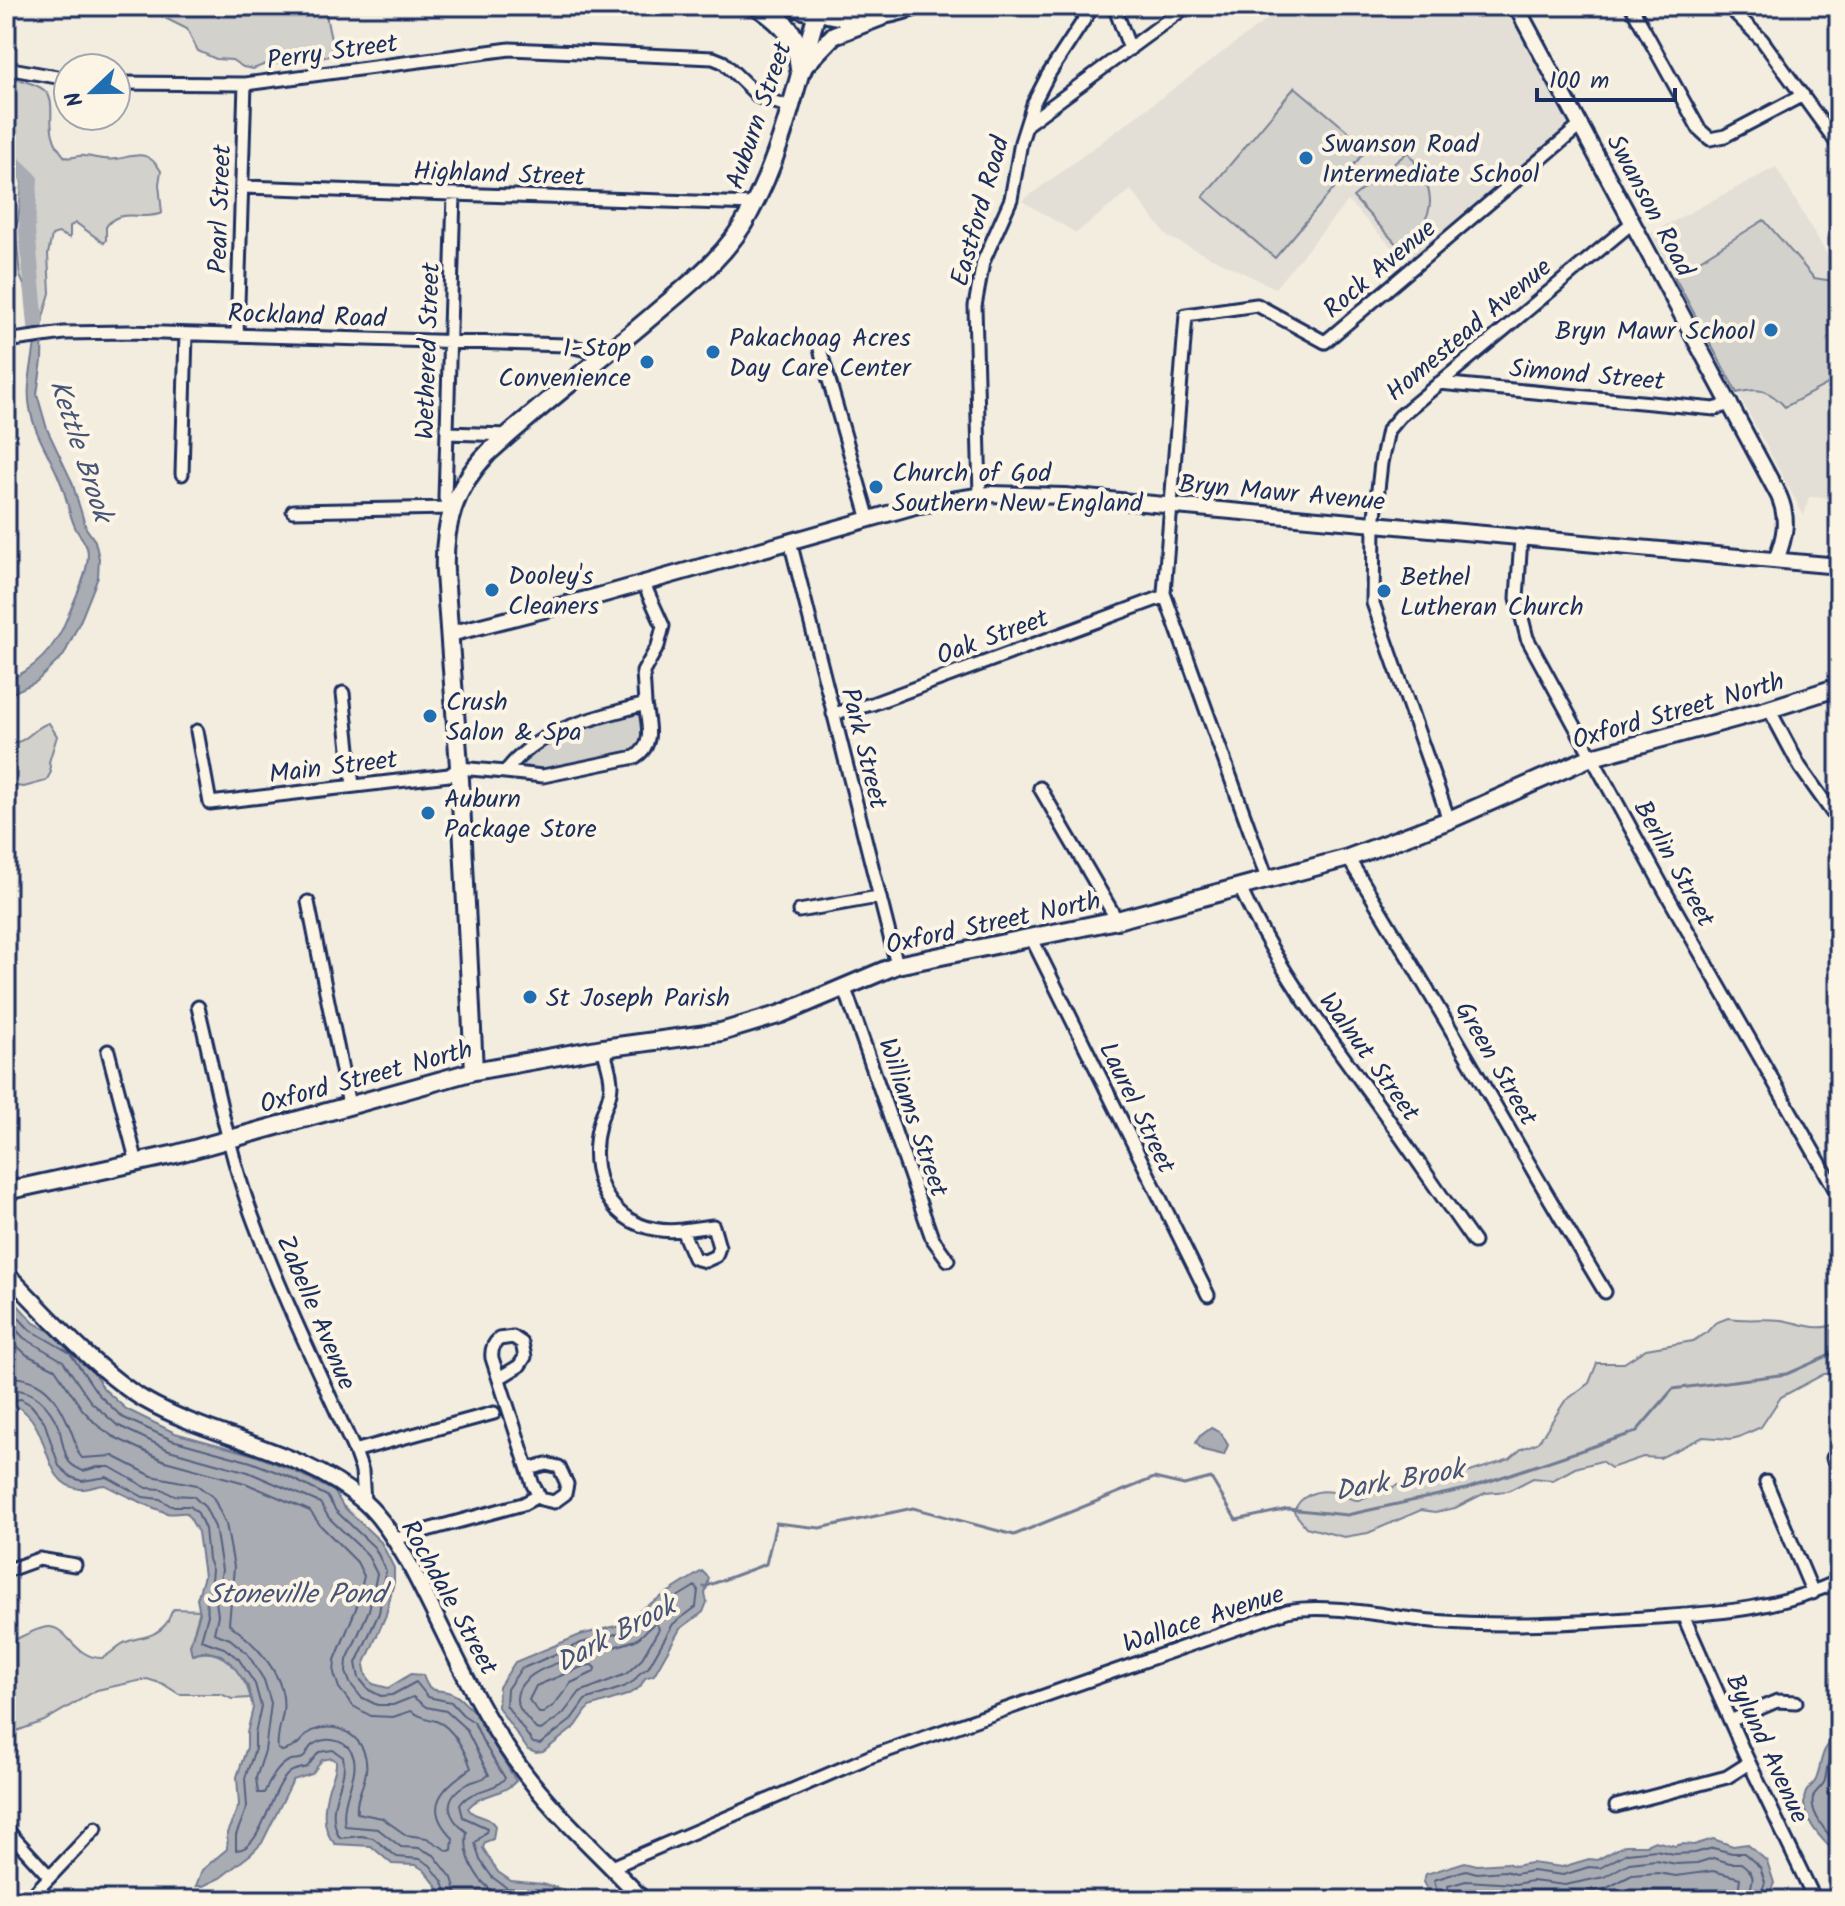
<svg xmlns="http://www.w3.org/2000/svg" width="1845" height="1906" font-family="Kalam,sans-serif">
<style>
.built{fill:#e3dfd6}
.green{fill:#d3d1cc;stroke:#778095;stroke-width:2}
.water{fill:#a9acb3;stroke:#707a91;stroke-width:2}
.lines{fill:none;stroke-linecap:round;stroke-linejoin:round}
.shore{stroke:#546180;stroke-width:2}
.stream{stroke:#707a91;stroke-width:3}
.river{stroke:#a9acb3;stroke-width:16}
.minor-casing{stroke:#1b2f5e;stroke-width:17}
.tertiary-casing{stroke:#1b2f5e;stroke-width:20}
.secondary-casing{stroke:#1b2f5e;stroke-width:22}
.motorway-casing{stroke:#1b2f5e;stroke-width:26}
.minor{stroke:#fcf5e5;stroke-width:11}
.tertiary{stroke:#fcf5e5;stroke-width:14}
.secondary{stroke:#fcf5e5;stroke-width:16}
.motorway{stroke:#fcf5e5;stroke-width:20}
.poi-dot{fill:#1f6fb2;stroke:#fcf5e5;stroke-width:3}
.labels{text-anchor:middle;stroke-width:8;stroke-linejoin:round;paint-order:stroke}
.street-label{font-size:26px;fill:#1b2f5e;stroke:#fcf5e5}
.poi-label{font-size:26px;fill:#1b2f5e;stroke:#fcf5e5;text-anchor:start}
.water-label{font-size:28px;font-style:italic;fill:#465478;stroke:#fcf5e5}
</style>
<rect width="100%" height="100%" fill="#f3ede0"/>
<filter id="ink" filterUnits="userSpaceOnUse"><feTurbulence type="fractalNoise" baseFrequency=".0125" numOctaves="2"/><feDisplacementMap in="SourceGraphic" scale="16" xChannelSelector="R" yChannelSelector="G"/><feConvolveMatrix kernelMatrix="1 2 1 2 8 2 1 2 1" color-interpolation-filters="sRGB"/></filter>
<g filter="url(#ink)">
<path class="built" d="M1285 6H1508L1569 126 1408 264 1348 201 1275 288 1168 237 1131 190 1076 233 1022 201Z
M1776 167 1829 258 1839 254V498L1809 497 1804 516 1651 233Z"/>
<path class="green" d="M161 6H330L327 8C324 25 336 42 330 56L301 63 266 64 253 69 243 67 232 60 216 59 198 51 187 29 163 17Z
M6 78C83 88 30 118 65 157 73 159 76 155 84 156 95 157 105 161 116 159 136 156 147 148 161 171L159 184 162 213C143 222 119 206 106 227V240L104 243 76 223 70 226V238L58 233 52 235 48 254 50 293 43 317 34 318 33 305 20 276 15 227 18 221 22 184 20 176 6 156Z
M1295 87 1368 148 1275 258 1203 197Z
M1408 152C1436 191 1441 214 1401 249L1353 197Z
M1764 220 1814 278 1833 281 1839 285V378L1785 407C1770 390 1758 387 1737 393L1674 276Z
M645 704 642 753 540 776 505 772 531 745Z
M49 723 57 736 49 762 51 772 46 781 24 787 6 785V743C26 746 32 727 49 723Z
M1728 1318C1746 1321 1763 1318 1781 1320 1803 1323 1815 1333 1839 1323V1373L1824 1374 1781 1397 1761 1427 1739 1437 1731 1439 1703 1437 1660 1458 1643 1457 1611 1468 1601 1461 1575 1468 1553 1480 1533 1478 1508 1491 1485 1493 1455 1508 1435 1512 1421 1510 1368 1533 1344 1537 1306 1527 1294 1512C1299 1496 1316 1489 1333 1492 1342 1493 1348 1500 1358 1500L1406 1482 1420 1484 1439 1473 1464 1474 1510 1459 1521 1449 1537 1443 1541 1438 1565 1401 1589 1383 1597 1363H1624L1646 1349 1693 1341 1707 1332 1715 1323Z
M174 1609 200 1610 190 1645 193 1655C222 1645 243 1671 251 1698L232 1699 221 1694H179L163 1684 147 1679 97 1690 44 1721 14 1732H6V1644C18 1639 35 1628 48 1627 68 1626 73 1658 102 1658 111 1654 116 1647 124 1643 138 1636 153 1639 165 1625 170 1620 169 1614 174 1609Z"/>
<path class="water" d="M43 317 42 361 37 394 47 429 72 482 86 528 95 541 99 558 98 577 82 617 64 655 36 682 6 696V681C36 669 56 647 67 618 74 600 92 567 87 548 85 541 78 534 75 527 68 512 67 496 60 481 51 457 34 434 30 408 24 377 40 348 34 318Z
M6 1292 34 1323 68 1341 85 1359 104 1389 126 1409 175 1433 254 1455 290 1469 334 1491 343 1506 381 1542 394 1568V1582L386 1615 364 1665 366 1675 373 1684 388 1688 411 1674 423 1675C430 1698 439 1686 455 1695 463 1699 468 1709 481 1716L490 1738 516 1781C503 1796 480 1793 468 1808 474 1819 488 1814 495 1826L493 1839 485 1842 483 1848 498 1872 511 1881 542 1884 605 1900H442L437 1886 424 1870 416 1865 392 1864 371 1846 335 1844C321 1830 324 1805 329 1787 332 1778 337 1771 336 1761L332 1758 322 1760 312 1774 293 1780 262 1843 251 1854 220 1878 203 1886H196L202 1870 227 1849V1833L239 1805 237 1777 247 1747V1733L253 1708 248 1687 232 1664 221 1655 204 1651 192 1655 190 1645 200 1613 197 1599 204 1576 198 1532 187 1513C180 1512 172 1515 167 1513 146 1505 126 1496 105 1485 97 1485 88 1490 80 1489 40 1485 53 1427 18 1407L6 1410Z
M1211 1428 1221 1433 1228 1445 1224 1455 1203 1450 1196 1443 1199 1437Z
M702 1571 709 1578 705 1594 707 1602 703 1612 680 1629 654 1675 645 1678 640 1687 627 1695 589 1707 576 1726 543 1752 536 1753 528 1750 498 1707 499 1687 515 1662 580 1635 628 1623 634 1614Z
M1839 1735V1856C1824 1842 1796 1815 1806 1792 1809 1787 1815 1784 1817 1777 1823 1757 1820 1749 1839 1735Z
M1713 1839 1733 1846 1747 1844 1767 1861 1774 1883 1767 1900H1438L1432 1898 1423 1882 1426 1874 1465 1862 1477 1865 1507 1863 1514 1866 1531 1863 1562 1867 1589 1859 1597 1860 1625 1845H1646L1655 1841 1675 1846 1682 1844 1694 1845Z"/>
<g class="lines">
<path class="shore" d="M6 1304 29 1329 70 1353 98 1394 122 1417 172 1440 251 1462 287 1476 327 1496 336 1511 375 1548 386 1571 379 1613 356 1663 359 1678 369 1690 381 1696 392 1695 416 1682 428 1697 451 1702 463 1715 474 1722 483 1742 505 1778C494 1792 471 1788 460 1805L463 1817 487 1828 486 1832 475 1843 480 1860 492 1877 507 1888 541 1892 567 1900
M6 1319 24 1338 63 1361 90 1401 117 1425 169 1450 248 1472 320 1503 329 1518 367 1554 377 1574 369 1610 347 1660 346 1672 350 1683 361 1697 377 1705H393L413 1697 426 1707 446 1711 466 1729 489 1775C482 1780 473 1781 465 1785 441 1799 448 1819 467 1832 462 1861 482 1892 512 1900
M6 1336 27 1355 55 1369 82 1409 96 1424 112 1436 165 1461 245 1483 310 1511 320 1525 357 1562 364 1576 357 1606 335 1660 334 1673 339 1688 353 1706 371 1716 393 1717 411 1711C419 1717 426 1718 436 1721 453 1727 466 1753 471 1768 444 1787 420 1806 453 1838L452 1850 448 1851 427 1838 406 1835 382 1818 357 1813C355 1797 365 1785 366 1771 370 1740 340 1719 312 1731 304 1735 301 1743 293 1747 290 1749 285 1750 282 1751L278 1749C276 1736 281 1726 283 1712 288 1676 255 1643 229 1624L234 1567 226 1524 213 1497 197 1485 152 1476 113 1456 82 1458 79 1454C68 1418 52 1373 6 1378
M6 1390C32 1386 50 1406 59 1428 62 1438 63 1450 68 1460 71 1466 77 1468 83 1471L98 1467H110L147 1488 162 1489 172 1495 193 1496 205 1507 215 1527 222 1570 216 1601 218 1615 214 1633 230 1639 247 1653 264 1680 271 1703 265 1751 256 1778 258 1793H264C270 1782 277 1765 291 1760 294 1759 299 1760 303 1758 308 1754 308 1747 314 1744 329 1735 350 1741 354 1759 358 1778 340 1799 345 1826L378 1829 401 1847 419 1848 434 1855 452 1878 459 1900
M6 1401 21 1399 31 1405 44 1421 59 1466 71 1477 82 1481 107 1477 143 1497 160 1499 171 1506H190L198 1513 205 1529 208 1559 212 1570 210 1589 206 1600 208 1615 201 1640 224 1648 238 1658 255 1684 261 1706 255 1734V1749L245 1778 247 1807 236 1835V1850C262 1851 270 1789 289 1773 294 1769 301 1769 307 1767L319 1752 333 1750 343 1757C349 1782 324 1802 338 1835L341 1838 361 1836 373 1838 397 1857 420 1859 430 1865 443 1882 449 1900
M695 1586 698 1590 696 1607 673 1624 648 1668 640 1673 634 1681 624 1687 585 1700 570 1721 540 1744 533 1743 506 1705 507 1689 521 1669 581 1643 631 1630 640 1620Z
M656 1623 659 1629 641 1660 626 1674 580 1692 563 1714 541 1730 536 1729C530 1721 516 1708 517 1698 519 1660 610 1653 637 1639 645 1634 647 1627 656 1623Z
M592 1665 595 1668 594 1672 571 1683 554 1705 543 1713H539L529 1700 536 1686 584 1666Z
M1839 1745C1827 1755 1828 1766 1825 1780 1823 1787 1817 1789 1814 1795 1807 1811 1828 1835 1839 1845
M1439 1900 1434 1880 1466 1870 1477 1873 1505 1871 1515 1874 1532 1871 1563 1875 1589 1867 1600 1868 1627 1853 1656 1850 1674 1854 1695 1853 1713 1848 1732 1853H1744L1760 1867 1765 1882 1759 1900
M1449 1900 1448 1886 1466 1881 1515 1884 1532 1881 1565 1885 1604 1877 1629 1863 1656 1860 1676 1864 1697 1863 1713 1858 1730 1863H1741C1761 1878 1749 1881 1749 1900
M1461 1900 1462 1895 1466 1893 1516 1896 1532 1893 1566 1897 1605 1889 1632 1875 1657 1873 1676 1876 1713 1871 1740 1878 1737 1900"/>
<path class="stream" d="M704 1587 766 1564 776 1523 820 1528 913 1508 1014 1535 1154 1478 1184 1485 1211 1478 1236 1520 1288 1509 1347 1515 1466 1489 1636 1432 1673 1389 1787 1374 1839 1351"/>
<path class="river" d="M6 156 30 179 27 229 37 336"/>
<g class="minor-casing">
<path id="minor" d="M1114 6 1130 49
M1631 6 1699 129 1710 139 1725 136 1803 95
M1728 6 1762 40 1839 146
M6 68 68 79
M116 83 245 84 510 49 713 58 723 62 759 97 790 107
M1027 124 1187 6
M242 187 754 204
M237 335 245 84
M6 341 64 333 128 332 566 345 607 355
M818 342 869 520
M1439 383 1715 409 1731 403
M447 433 509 435
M182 474 186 334
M980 495 975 306 983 262 1011 199 1021 142 1033 104 1048 75 1093 6
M451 508 445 498 454 194
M293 511 451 508
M1521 538 1517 598 1527 638 1665 891 1839 1196
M790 541 897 965
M643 582 663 626 658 646 643 672 645 704
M343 693 353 786
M1769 709 1800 767 1839 822
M833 714 872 704 1165 596
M197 731 210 803 449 775 459 768 505 772C540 727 593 719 645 704 648 724 655 745 635 757L543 776 505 772
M1040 788 1117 920
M1449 820 1373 603 1374 525 1381 463 1388 430 1400 416 1633 222
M1348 858C1437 1001 1518 1148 1605 1292
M1268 881 1164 593 1186 315 1257 305 1325 342 1581 125
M1240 888C1277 968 1328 1036 1379 1106 1411 1151 1442 1197 1474 1242
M308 902 349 1105
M799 911 878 897
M1031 937 1208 1295
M844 986 932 1238 948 1260
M198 1007C215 1076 227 1147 251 1213 281 1295 320 1374 356 1454L362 1471 364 1502
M603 1048C606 1060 611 1072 611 1084 611 1100 602 1111 599 1125 584 1185 618 1237 682 1230L694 1258 705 1261 716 1256 719 1247 713 1226 682 1230
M108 1051 137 1163
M499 1378 519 1366 525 1357 522 1343 513 1337 499 1339C493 1344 491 1350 492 1358L533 1485 541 1499 554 1502 565 1494 567 1484 559 1467 546 1464 528 1469
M354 1451 494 1413
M1833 1458 1839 1455
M1766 1482 1813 1593
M394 1539 523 1504 538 1496
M6 1571 39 1559 75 1565
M1683 1615 1743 1750 1815 1900
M1730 1721 1777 1701 1796 1702
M1616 1806 1727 1777 1749 1763
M6 1829 50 1877
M612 1867 869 1757 1287 1611C1331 1603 1386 1617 1432 1621 1503 1627 1573 1623 1644 1618 1715 1613 1773 1611 1839 1581
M28 1900 96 1828"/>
</g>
<g class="tertiary-casing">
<path id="tertiary" d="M849 6 881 11
M1516 6 1779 496C1789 519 1785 537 1776 560
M817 12C852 24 886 18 920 6
M450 634 598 596 919 505 990 494 1065 496 1839 566
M6 1273C45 1312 98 1373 145 1400 215 1440 301 1448 364 1502 382 1518 395 1540 407 1560 443 1626 471 1699 515 1760 551 1812 600 1853 643 1900"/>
</g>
<g class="secondary-casing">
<path id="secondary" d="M805 65 834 35 881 17
M474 1071 460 780 445 573C443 526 454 488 488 453 540 405 598 362 652 316 687 286 727 256 749 214 784 150 798 76 819 6
M6 1191 176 1154 474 1071 603 1048 721 1032 781 1014 897 965 1117 920 1348 858 1449 820 1589 758 1769 709 1839 687"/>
</g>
<g class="motorway-casing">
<path id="motorway" d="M760 6C786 24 799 38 801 69
M798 6 817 12"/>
</g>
<use href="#minor" class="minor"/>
<use href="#tertiary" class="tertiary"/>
<use href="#secondary" class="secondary"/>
<use href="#motorway" class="motorway"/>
</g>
</g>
<g class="poi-dot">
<circle cx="1306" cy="158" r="8"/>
<circle cx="1771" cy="330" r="8"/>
<circle cx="713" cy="352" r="8"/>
<circle cx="647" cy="362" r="8"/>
<circle cx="876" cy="487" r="8"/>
<circle cx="492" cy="590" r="8"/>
<circle cx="1384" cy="591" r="8"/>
<circle cx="430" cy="716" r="8"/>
<circle cx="428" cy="813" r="8"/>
<circle cx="530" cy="997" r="8"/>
</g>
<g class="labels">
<g class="street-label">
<text transform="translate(332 51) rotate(-8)" y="9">Perry Street</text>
<text transform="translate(758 115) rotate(-71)" y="9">Auburn Street</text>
<text transform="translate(499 173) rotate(2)" y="9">Highland Street</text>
<text transform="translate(1651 205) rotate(62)" y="9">Swanson Road</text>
<text transform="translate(219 209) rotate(-88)" y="9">Pearl Street</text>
<text transform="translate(979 211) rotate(-74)" y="9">Eastford Road</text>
<text transform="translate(1379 268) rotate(-40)" y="9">Rock Avenue</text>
<text transform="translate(307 315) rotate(2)" y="9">Rockland Road</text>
<text transform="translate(1468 329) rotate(-40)" y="9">Homestead Avenue</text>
<text transform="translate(427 351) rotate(-88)" y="9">Wethered Street</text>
<text transform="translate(1587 374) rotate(5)" y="9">Simond Street</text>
<text transform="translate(1282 492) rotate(5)" y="9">Bryn Mawr Avenue</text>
<text transform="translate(992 636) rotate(-20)" y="9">Oak Street</text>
<text transform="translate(1678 710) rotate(-16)" y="9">Oxford Street North</text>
<text transform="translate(865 748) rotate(76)" y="9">Park Street</text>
<text transform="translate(333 766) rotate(-7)" y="9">Main Street</text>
<text transform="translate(1675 863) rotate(61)" y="9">Berlin Street</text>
<text transform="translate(993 922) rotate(-12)" y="9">Oxford Street North</text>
<text transform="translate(1370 1056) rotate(54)" y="9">Walnut Street</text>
<text transform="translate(1497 1063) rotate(60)" y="9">Green Street</text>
<text transform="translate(366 1076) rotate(-15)" y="9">Oxford Street North</text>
<text transform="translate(1138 1107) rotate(64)" y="9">Laurel Street</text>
<text transform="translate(914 1117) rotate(71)" y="9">Williams Street</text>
<text transform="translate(317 1312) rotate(67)" y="9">Zabelle Avenue</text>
<text transform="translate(450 1597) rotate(61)" y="9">Rochdale Street</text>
<text transform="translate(1203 1618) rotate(-18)" y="9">Wallace Avenue</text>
<text transform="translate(1768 1748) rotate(65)" y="9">Bylund Avenue</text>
</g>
<g class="poi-label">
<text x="1322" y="152">Swanson Road<tspan x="1322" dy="30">Intermediate School</tspan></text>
<text x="1755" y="339" text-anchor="end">Bryn Mawr School</text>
<text x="729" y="346">Pakachoag Acres<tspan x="729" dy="30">Day Care Center</tspan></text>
<text x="631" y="356" text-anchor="end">1-Stop<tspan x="631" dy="30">Convenience</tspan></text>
<text x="892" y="481">Church of God<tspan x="892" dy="30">Southern New England</tspan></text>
<text x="508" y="584">Dooley's<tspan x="508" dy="30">Cleaners</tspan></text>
<text x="1400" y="585">Bethel<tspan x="1400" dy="30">Lutheran Church</tspan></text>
<text x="446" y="710">Crush<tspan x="446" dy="30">Salon &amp; Spa</tspan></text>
<text x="444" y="807">Auburn<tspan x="444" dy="30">Package Store</tspan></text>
<text x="546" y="1006">St Joseph Parish</text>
</g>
<g class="water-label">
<text transform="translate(82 450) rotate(72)" y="10">Kettle Brook</text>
<text transform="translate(1399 1479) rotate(-10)" y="10">Dark Brook</text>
<text x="296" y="1603">Stoneville Pond</text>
<text transform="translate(615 1633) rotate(-28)" y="10">Dark Brook</text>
</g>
</g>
<rect width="1845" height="1906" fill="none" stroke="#fcf5e5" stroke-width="32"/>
<rect x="16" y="16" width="1813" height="1874" fill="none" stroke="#1b2f5e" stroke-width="3" filter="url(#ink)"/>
<g transform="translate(92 92) rotate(248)"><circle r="38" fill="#fcf5e5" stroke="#a2a6af" stroke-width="2"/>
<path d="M0-6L14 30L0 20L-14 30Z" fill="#1f6fb2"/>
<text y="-12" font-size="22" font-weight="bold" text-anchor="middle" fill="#1b2f5e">N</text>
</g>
<path d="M1537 88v12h138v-12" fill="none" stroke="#1b2f5e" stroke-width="4"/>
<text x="1549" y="88" font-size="24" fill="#1b2f5e" stroke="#fcf5e5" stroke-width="6" paint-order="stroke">100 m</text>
</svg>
